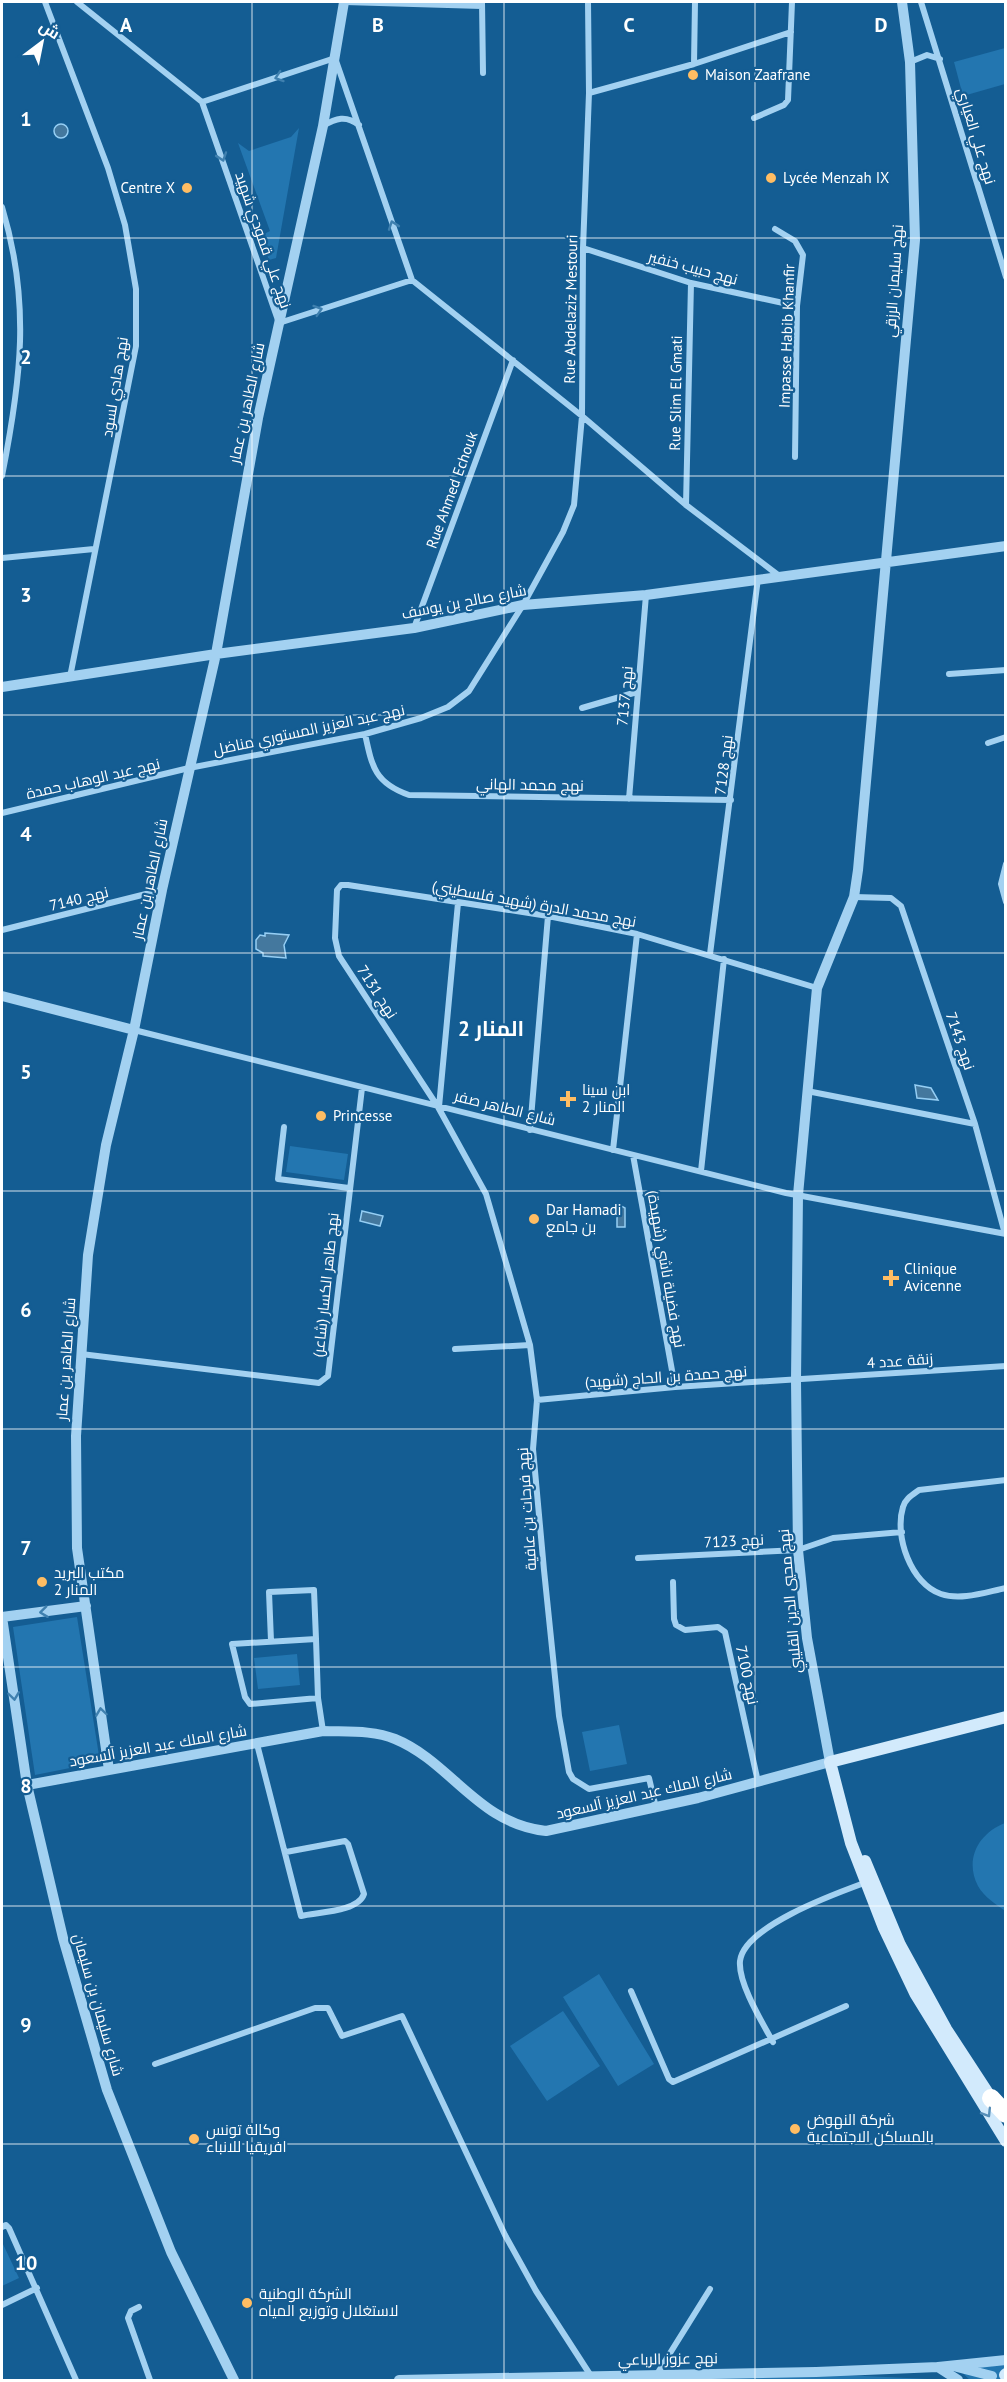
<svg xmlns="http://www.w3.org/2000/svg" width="1007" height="2382" font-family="'PT Sans',Cairo,sans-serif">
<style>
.green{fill:#2376b0}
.water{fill:#44789e;stroke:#95cef4;stroke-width:1.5}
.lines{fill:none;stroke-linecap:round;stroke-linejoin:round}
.minor{stroke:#a3d1f1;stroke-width:6}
.tertiary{stroke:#a3d1f1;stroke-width:10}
.secondary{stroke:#d2eafc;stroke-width:12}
.motorway{stroke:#fff;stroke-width:18}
.oneway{stroke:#3f80af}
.oneway2{stroke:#568eb8}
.grid{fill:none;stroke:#fff;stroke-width:1.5;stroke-opacity:0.55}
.poi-dot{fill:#ffbd63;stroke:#145d93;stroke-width:2}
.labels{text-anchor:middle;stroke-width:4.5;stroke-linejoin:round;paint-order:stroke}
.poi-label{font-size:15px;fill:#fff;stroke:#145d93;text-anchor:start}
.street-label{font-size:15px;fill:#fff;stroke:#145d93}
.district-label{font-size:21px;font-weight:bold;fill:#fff;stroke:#145d93}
.grid-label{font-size:20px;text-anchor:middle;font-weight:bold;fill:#fff;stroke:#145d93;stroke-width:4.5;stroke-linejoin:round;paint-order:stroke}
</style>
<rect width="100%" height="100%" fill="#145d93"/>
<path class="green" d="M1005 48V84L963 96 954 62Z
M299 128 276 258 269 260 260 236 270 231 238 143 249 151 291 137Z
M290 1146 348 1154 344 1180 286 1172Z
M77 1617 100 1762 35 1775 13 1627Z
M297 1654 300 1685 258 1689 254 1658Z
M619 1725 627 1764 590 1771 582 1732Z
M1005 1823H1006L1005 1911C996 1904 984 1897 978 1886 964 1859 979 1833 1005 1823Z
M599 1974 654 2064 618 2086 563 1997Z
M563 2011 600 2066 547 2101 510 2046Z
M2 2242 19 2278 2 2286Z
M1005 2365V2380H970L958 2369Z
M823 2374 949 2380H621Z"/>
<path class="water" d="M54 131a7 7 0 1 1 14 0a7 7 0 1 1-14 0Z
M265 933 289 935 284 945 286 958 263 956V953L256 949V940L260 935 265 936Z
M915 1085 931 1088 938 1100 917 1098Z
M621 1206 625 1208V1227H617V1208Z
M362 1211 383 1216 380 1226 360 1221Z"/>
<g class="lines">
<path class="minor" d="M45 2 108 168 125 225 136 289V346L70 677
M77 2 202 102 279 323 412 280
M345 2 482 6
M482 2 483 73
M921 2 1006 277
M910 62 927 55 940 59
M694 64 695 2
M589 93 694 64 791 32
M202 102 335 58 412 280 582 416 686 505 778 575
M754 118 784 105 788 100 792 2
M323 126C336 118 346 115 359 125
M2 207C31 303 21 380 2 476
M775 229 795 241 803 255 797 306 795 457
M583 248 691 283 797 306
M686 505 691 283
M2 558 94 549
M414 628 513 360
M949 674 1006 670
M582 708 637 692
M365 734C372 767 375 783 409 795L731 800
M988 743 1006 737
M629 799 646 595
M2 813 189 768 365 734 421 718 448 707 469 691 523 605 563 532 574 505 582 416 583 248 589 93 588 2
M1006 864 1001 884 1006 902
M854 897 891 898 901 906 975 1124 1005 1234
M2 930 162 890
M710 954 758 578
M134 1030 786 1193 1006 1234
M807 1091 975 1124
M439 1107 458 903
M284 1127 278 1179 349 1188
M530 1130 548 916
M613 1150 637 934
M633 1155 675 1387
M701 1171 724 959
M455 1349 530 1345
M81 1354 319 1383 328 1376 362 1088
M537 1400 675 1387 1006 1366
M1006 1480 919 1490C912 1495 905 1499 903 1507 894 1536 911 1584 941 1594 961 1601 986 1592 1006 1588
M638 1558 798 1550 833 1538 902 1532
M673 1582 674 1619 676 1625 685 1630 718 1627 725 1632 758 1782
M271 1641 269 1592 314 1590 316 1639
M318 1698 250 1704 245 1697 232 1644 316 1639 318 1698 323 1731
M257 1744 301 1916C318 1912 358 1912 364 1894L348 1844 345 1841 286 1852
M656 1808 649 1778 589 1789 573 1779 569 1772 559 1716 544 1570 533 1449 537 1400 530 1345 486 1194 438 1107 339 956 335 938 337 890 341 885H348L548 916 637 934 817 988
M631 1991 669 2079 673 2082 846 2006
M773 2042C762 2022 738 1983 740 1961 744 1926 837 1893 867 1882
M155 2064 315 2008H328L342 2036 402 2016 505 2235 536 2291 591 2376
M2 2227 6 2225 9 2228 76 2380
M2 2305 37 2288
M139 2307 131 2311 128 2318 150 2380
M657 2374 710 2289"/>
<path class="tertiary" d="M2 687 216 654 414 628 523 605 646 595 1006 546
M2 996 134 1030
M2 1617 27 1785 63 1938 107 2090 171 2252 234 2380
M2 1617 86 1606
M109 1770 77 1548 76 1436 88 1255 106 1145 134 1030 162 890 216 654 258 418 323 126 344 2
M27 1785 323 1731C347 1732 373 1730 395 1739 451 1762 478 1824 546 1831L698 1798 830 1762 807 1638 798 1550 796 1381 798 1195 817 988 854 897 858 870 915 240 910 62 902 2
M938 2367 958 2380
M957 2367 992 2376
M399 2380 816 2372 938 2367 1006 2360"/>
<path class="secondary" d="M1006 1717 830 1762 851 1843 884 1928 915 1993 1006 2141
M865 1861 900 1945 946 2029 995 2104
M1005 2375 1006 2374"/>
<path class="motorway" d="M991 2098 1006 2114"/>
</g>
<defs><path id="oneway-chevron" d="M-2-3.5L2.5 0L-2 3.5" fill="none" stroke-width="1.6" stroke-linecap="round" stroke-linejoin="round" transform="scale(1.5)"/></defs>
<g class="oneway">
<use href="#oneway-chevron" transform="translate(279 77) rotate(162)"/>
<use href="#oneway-chevron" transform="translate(222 157) rotate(71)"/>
<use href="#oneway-chevron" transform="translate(393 225) rotate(-109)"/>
<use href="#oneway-chevron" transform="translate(318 310) rotate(-18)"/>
<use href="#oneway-chevron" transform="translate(44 1612) rotate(173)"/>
<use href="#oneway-chevron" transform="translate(14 1696) rotate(82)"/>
<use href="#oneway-chevron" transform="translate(101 1712) rotate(-98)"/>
</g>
<use class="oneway2" href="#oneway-chevron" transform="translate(987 2113) rotate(58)"/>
<path class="grid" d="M252 2V2380M504 2V2380M755 2V2380M2 238H1006M2 476H1006M2 715H1006M2 953H1006M2 1191H1006M2 1429H1006M2 1667H1006M2 1906H1006M2 2144H1006"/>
<g class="poi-dot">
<circle cx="693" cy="75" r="6"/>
<circle cx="771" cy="178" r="6"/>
<circle cx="187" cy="188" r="6"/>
<path d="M565 1090h6v6h6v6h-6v6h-6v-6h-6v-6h6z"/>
<circle cx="321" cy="1116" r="6"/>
<circle cx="534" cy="1219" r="6"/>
<path d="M888 1269h6v6h6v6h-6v6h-6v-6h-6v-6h6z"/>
<circle cx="42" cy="1582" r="6"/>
<circle cx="795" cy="2129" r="6"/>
<circle cx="194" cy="2139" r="6"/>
<circle cx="247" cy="2303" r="6"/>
</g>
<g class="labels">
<g class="poi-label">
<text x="705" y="80">Maison Zaafrane</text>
<text x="783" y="183">Lycée Menzah IX</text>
<text x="175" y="193" text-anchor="end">Centre X</text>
<text x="582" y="1095">ابن سينا<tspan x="582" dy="17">المنار 2</tspan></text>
<text x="333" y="1121">Princesse</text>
<text x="546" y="1215">Dar Hamadi<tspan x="546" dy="17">بن جامع</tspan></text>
<text x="904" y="1274">Clinique<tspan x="904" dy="17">Avicenne</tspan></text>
<text x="54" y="1578">مكتب البريد<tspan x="54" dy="17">المنار 2</tspan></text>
<text x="807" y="2125">شركة النهوض<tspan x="807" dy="17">بالمساكن الاجتماعية</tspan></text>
<text x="206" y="2135">وكالة تونس<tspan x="206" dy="17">افريقيا للانباء</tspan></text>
<text x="259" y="2299">الشركة الوطنية<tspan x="259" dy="17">لاستغلال وتوزيع المياه</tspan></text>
</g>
<g class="street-label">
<text transform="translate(976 136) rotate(73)" y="5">نهج علي العياري</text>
<text transform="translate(263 240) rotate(71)" y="5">نهج علي قمودي شهيد</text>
<text transform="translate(693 268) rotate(15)" y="5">نهج حبيب خنفير</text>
<text transform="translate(894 281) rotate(-86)" y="5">نهج سليمان الرزقي</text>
<text transform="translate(571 309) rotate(-89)" y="5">Rue Abdelaziz Mestouri</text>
<text transform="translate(787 336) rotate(-88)" y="5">Impasse Habib Khanfir</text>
<text transform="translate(115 387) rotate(-81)" y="5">نهج هادي لسود</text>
<text transform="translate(676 393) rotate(-89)" y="5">Rue Slim El Gmati</text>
<text transform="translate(247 403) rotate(-78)" y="5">شارع الطاهر بن عمار</text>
<text transform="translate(452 490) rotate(-70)" y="5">Rue Ahmed Echouk</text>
<text transform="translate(464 602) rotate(-11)" y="5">شارع صالح بن يوسف</text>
<text transform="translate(625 696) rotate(-85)" y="5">نهج 7137</text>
<text transform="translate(309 730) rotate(-12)" y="5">نهج عبد العزيز المستوري مناضل</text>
<text transform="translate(724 765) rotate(-83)" y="5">نهج 7128</text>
<text transform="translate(93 779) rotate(-13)" y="5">نهج عبد الوهاب حمدة</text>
<text transform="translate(530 785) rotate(1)" y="5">نهج محمد الهاني</text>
<text transform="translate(150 879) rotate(-78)" y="5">شارع الطاهر بن عمار</text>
<text transform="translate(79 899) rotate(-14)" y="5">نهج 7140</text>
<text transform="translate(534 904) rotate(10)" y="5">نهج محمد الدرة (شهيد فلسطيني)</text>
<text transform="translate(377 992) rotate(57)" y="5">نهج 7131</text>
<text transform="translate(960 1041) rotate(71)" y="5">نهج 7143</text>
<text transform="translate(505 1108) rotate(14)" y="5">شارع الطاهر صفر</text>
<text transform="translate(666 1269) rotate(80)" y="5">نهج فضيلة ناشي (شهيدة)</text>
<text transform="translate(326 1285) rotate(-84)" y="5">نهج طاهر الكسار (شاعر)</text>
<text transform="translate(66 1359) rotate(-86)" y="5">شارع الطاهر بن عمار</text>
<text transform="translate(900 1361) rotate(-4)" y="5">زنقة عدد 4</text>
<text transform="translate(666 1377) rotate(-4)" y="5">نهج حمدة بن الحاج (شهيد)</text>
<text transform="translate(527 1509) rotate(-94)" y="5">نهج فرحات بن عافية</text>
<text transform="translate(734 1541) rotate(-3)" y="5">نهج 7123</text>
<text transform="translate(790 1601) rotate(-95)" y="5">نهج محيي الدين القليبي</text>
<text transform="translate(747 1675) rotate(78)" y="5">نهج 7100</text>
<text transform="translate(158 1746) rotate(-10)" y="5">شارع الملك عبد العزيز آلسعود</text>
<text transform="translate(644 1794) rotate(-13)" y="5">شارع الملك عبد العزيز آلسعود</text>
<text transform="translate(98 2005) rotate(74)" y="5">شارع سليمان بن سليمان</text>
<text transform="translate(668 2359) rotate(-1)" y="5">نهج عزوز الرباعي</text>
</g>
<g class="district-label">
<text x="491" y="1036">المنار 2</text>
</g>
</g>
<g class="grid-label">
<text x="126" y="32">A</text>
<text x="378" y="32">B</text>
<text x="629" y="32">C</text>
<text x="881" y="32">D</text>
<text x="26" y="126">1</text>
<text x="26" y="364">2</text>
<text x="26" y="602">3</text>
<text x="26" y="841">4</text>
<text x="26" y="1079">5</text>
<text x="26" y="1317">6</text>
<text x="26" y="1555">7</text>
<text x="26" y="1793">8</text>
<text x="26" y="2032">9</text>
<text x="26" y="2270">10</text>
</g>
<rect width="1007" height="2382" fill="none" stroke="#ffffff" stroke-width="6"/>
<g transform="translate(42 42) rotate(32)" stroke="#145d93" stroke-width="4.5" paint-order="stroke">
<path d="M0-4.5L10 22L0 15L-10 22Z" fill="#ffffff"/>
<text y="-9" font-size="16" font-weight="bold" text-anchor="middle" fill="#ffffff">ش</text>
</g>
</svg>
